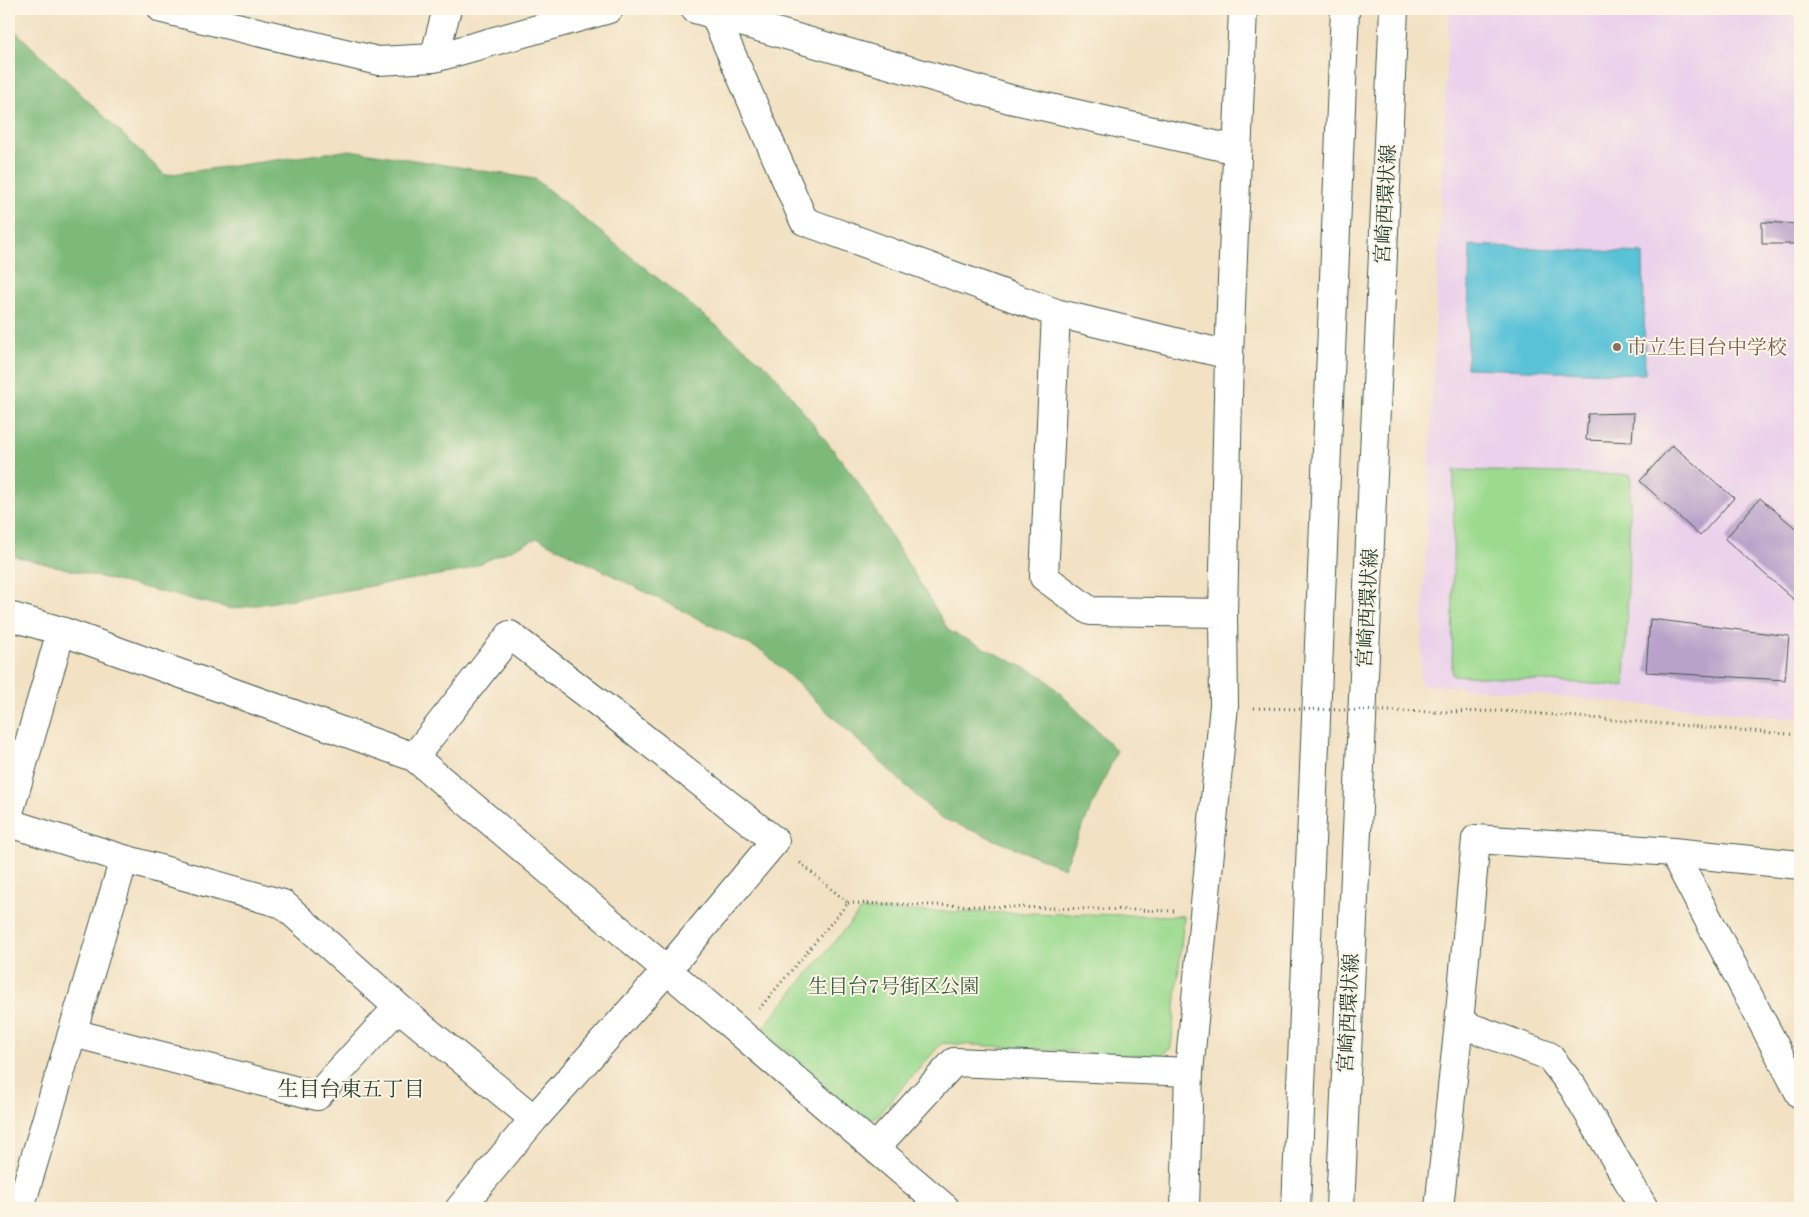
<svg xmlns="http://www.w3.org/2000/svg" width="1809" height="1217" font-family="'Old Standard TT','Noto Serif JP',serif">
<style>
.built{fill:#ebd1eb}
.green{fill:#9cda90;stroke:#5e8c62}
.forest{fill:#7dba7a;stroke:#4e7c57}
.water{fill:#5ac2d7;stroke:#3c8086}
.building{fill:#b9a2ca}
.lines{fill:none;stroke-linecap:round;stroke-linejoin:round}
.street-casing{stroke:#3f5649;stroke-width:30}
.primary-casing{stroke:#3f5649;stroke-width:30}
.path{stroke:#3f5649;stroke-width:3;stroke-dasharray:1 4;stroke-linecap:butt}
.street{stroke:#fff;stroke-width:28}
.primary{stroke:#fff;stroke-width:28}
.path-bridge{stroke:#3f5649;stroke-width:3;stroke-dasharray:1 4;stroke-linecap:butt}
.education-dot{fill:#8d6e63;stroke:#fcf5e5;stroke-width:2}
.labels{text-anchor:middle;stroke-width:4;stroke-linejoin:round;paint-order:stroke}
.street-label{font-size:20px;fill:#1f3d34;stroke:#fcf5e5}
.education-label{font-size:20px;fill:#785e54;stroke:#fcf5e5;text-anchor:start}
.park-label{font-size:20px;fill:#385c46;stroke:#fcf5e5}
.neighbourhood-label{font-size:21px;fill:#1f3d34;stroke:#fcf5e5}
</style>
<rect width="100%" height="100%" fill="#fcf5e5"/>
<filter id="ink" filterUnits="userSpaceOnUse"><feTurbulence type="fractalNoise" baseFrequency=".02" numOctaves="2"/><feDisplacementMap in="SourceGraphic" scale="10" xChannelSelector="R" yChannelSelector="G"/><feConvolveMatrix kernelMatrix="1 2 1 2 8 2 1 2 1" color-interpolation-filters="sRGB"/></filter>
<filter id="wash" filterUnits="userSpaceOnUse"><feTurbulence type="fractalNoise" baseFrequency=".0096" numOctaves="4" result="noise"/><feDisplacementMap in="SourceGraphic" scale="20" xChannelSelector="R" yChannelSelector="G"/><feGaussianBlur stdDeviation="1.12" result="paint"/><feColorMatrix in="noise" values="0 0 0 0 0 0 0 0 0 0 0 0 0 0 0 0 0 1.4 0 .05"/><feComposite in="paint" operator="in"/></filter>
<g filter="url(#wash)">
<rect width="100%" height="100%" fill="#f2e1c3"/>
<path class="built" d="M1449 9H1800V719L1420 684Z"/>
<path class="green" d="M1454 470 1631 475 1625 686 1452 675Z
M861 910 1184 916 1171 1048 1159 1057 942 1043 875 1118 864 1120 761 1030Z"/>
<path class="forest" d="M9 25 165 175 350 150 535 179 770 369 856 479 949 631 1044 677 1117 751 1064 868 939 817 764 652 538 538 463 571 232 609 9 555Z"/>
<path class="water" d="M1470 245 1643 253 1645 374 1467 368Z"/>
<g id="blocks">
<path class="building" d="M1762 222 1800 224V244H1762Z
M1634 413 1632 442 1586 440 1588 414Z
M1672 445 1734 498 1700 536 1640 481Z
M1760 498 1800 532V605L1725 539Z
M1650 619 1789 636 1785 680 1646 672Z"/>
</g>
</g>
<g filter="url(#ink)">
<use href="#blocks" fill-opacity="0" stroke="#3f5649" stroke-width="1"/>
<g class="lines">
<g class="street-casing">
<path id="street" d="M162 9 378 61 434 58 609 9
M695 9 1010 99 1237 150
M714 14 804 221 1056 313 1229 355
M434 58 447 9
M1056 313 1044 577 1090 611 1223 613
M9 616 61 631 414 757 667 970 945 1208
M414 757 510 635 612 713 775 841 667 970 534 1119 460 1208
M9 813 61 631
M9 823 124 859 283 904 398 1007 534 1119
M1673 852 1800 1094
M1459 1023 1549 1056 1573 1087 1644 1208
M73 1033 317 1096 398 1007
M875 1148 954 1062 1189 1072
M20 1208 124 859
M1185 1208 1189 1072 1224 705 1223 613 1229 355 1243 9
M1439 1208 1459 1023 1476 839 1673 852 1800 865"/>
</g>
<g class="primary-casing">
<path id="primary" d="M1296 1208 1345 9
M1340 1208 1394 9"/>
</g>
<path class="path" d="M1436 712 1505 711 1800 735
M848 903 1175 911
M759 1009 848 903 798 861"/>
<use href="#street" class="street"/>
<use href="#primary" class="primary"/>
<path class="path-bridge" d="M1254 708 1436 712"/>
</g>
</g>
<circle class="education-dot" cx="1617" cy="347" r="5"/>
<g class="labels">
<g class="street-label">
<text transform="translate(1385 204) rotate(-87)" y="7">宮崎西環状線</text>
<text transform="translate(1367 608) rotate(-87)" y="7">宮崎西環状線</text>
<text transform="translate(1348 1013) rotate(-87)" y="7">宮崎西環状線</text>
</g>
<g class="education-label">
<text x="1627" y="354">市立生目台中学校</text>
</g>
<g class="park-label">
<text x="894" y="993">生目台7号街区公園</text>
</g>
<g class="neighbourhood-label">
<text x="351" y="1096">生目台東五丁目</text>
</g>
</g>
<rect width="1809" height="1217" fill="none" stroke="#fcf5e5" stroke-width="30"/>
</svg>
